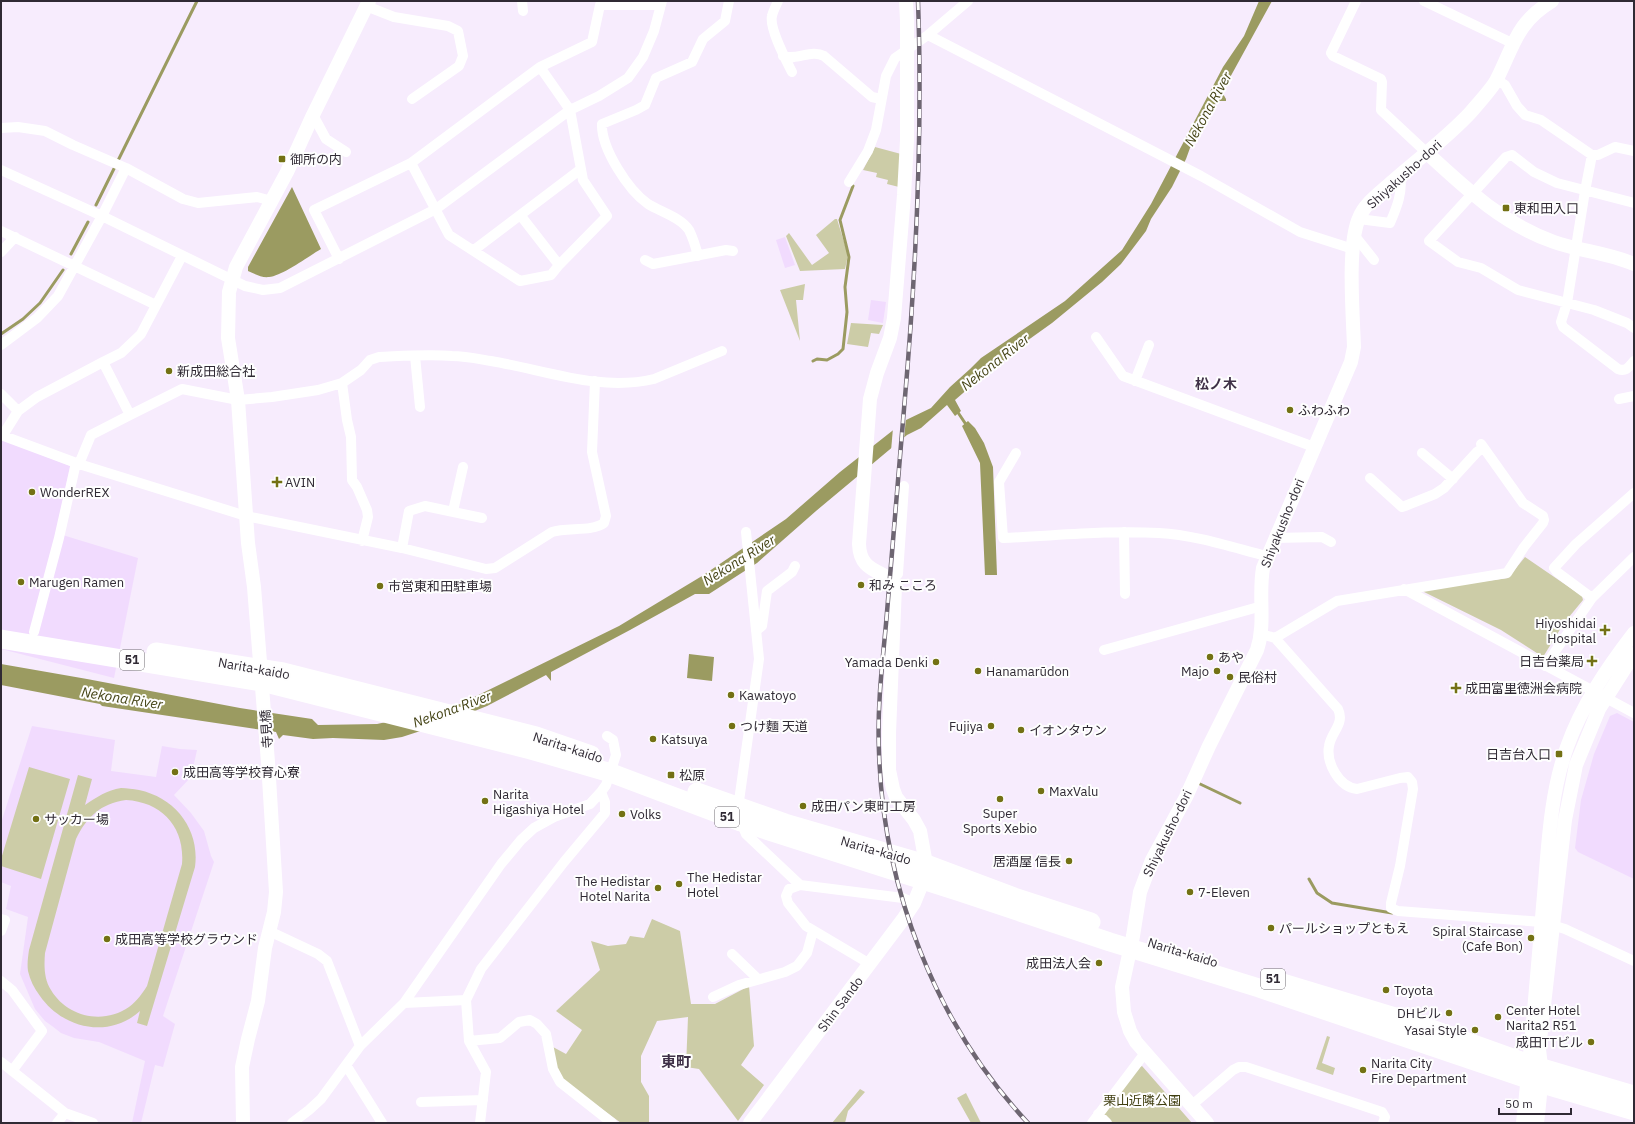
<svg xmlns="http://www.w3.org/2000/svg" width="1635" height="1124" font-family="'IBM Plex Sans','Noto Sans JP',sans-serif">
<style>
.built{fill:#f1dbfe}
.green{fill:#cccca7;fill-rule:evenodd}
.water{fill:#9b9b61}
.pier{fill:#f7ecfd}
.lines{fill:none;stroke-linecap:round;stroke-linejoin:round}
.stream{stroke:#9b9b61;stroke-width:3}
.street{stroke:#fff;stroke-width:10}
.secondary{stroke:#fff;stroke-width:14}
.highway{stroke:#fff;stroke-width:19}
.rail-casing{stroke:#6e6672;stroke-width:4.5}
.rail{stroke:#fefefe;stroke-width:3;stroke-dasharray:9;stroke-linecap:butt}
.poi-dot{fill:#737114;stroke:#fefefe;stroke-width:1.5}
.labels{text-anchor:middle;stroke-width:4;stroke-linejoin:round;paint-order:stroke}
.shield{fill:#fefefe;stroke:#6e6a71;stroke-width:1}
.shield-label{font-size:12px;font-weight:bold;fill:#302a34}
.poi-label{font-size:13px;fill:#302a34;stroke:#fefefe;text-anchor:start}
.street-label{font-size:13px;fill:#302a34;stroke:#fefefe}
.park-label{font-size:13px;fill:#3f3e10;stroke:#fefefe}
.water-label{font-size:14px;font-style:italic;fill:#454416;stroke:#fefefe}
.neighbourhood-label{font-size:14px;font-weight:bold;fill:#3f3147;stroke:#fefefe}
.quarter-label{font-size:15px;font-weight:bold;fill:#3f3147;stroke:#fefefe}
</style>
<rect width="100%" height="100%" fill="#f7ecfd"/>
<path class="built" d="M785 237 795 265 785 268 776 240Z
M871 300 886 302 883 323 868 320Z
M1 439 70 466 56 533 138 558 114 678 1 649Z
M1617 713 1634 722V879L1578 852 1575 848 1581 800 1594 754 1610 716Z
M32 726 115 740 111 771 156 777 162 746 180 749 197 750 191 777 174 795 191 813 204 831 211 856 214 862 163 1016 175 1024 163 1067 155 1065 141 1123H132L145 1061 99 1042 74 1038 61 1033 52 1026 45 1021 35 1009 20 974 28 917 6 909 11 886 1 882V823Z"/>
<path class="green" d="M875 147 901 154 899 187 887 184 888 180 876 177 877 173 863 170Z
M835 219H837L848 255 845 269 800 271 786 236 789 233 812 265 829 253 816 235Z
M805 284 803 300H796L800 341 780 290Z
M851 323 883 325 879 334 871 333 868 347 847 344Z
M1525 557 1582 596 1583 600 1564 623 1543 657 1501 630 1420 590 1508 578Z
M29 767 70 779 41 879 1 866V859Z
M78 775 92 779 85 805C97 797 107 790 121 788 127 788 133 789 139 790 176 798 200 830 195 867L147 1026 137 1023 140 1011C109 1039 63 1029 40 996 34 988 30 980 28 971 27 964 28 957 29 950ZM126 800C162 802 185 827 182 864L147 986C142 994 137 1001 129 1007 103 1025 67 1017 51 990 44 979 44 966 45 953L76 839C86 818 101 803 126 800Z
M652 919 680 931 691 1004H715L749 986 754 1046 741 1065 764 1085 738 1121 699 1069 686 1067 688 1017 657 1021 641 1056V1082L649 1096V1123H621L561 1079 557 1069 553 1047 566 1054 582 1030 556 1011 600 970 591 941 608 946 626 944 630 936 644 938Z
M1327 1036 1330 1037 1322 1063 1335 1068 1333 1075 1316 1069Z
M1142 1066 1192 1123H1095L1140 1067Z
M860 1089 865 1092 848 1111 845 1123H832Z
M966 1093 981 1123H971L957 1098Z"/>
<path class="water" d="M1259 1H1272L1222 92 1226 99V101H1217L1196 141 1190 148 1186 159 1172 187 1151 219 1146 231 1121 264 1102 282 1052 323 1017 348 1010 357 992 368 955 400 961 411 955 416 947 405 921 428 907 435 816 511 757 563 709 594H695L630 630 551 672V681L546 675 487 706 445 723 402 737 384 740 333 738 313 739 283 735 279 739 276 732 102 706 100 704 1 685V664L87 679 240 708 312 719 318 725 377 724 428 713 460 704 619 626 702 576 786 519 840 472 906 420 931 408 950 387 970 369 981 358 1065 301 1122 250 1151 204 1223 67 1244 36Z
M292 187 321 249C309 256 282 276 269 277 262 278 255 274 248 271V267Z
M968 421 975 428 984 443 993 467 997 575H985L980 463 962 426Z
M689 654 714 657 712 681 687 678Z"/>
<path class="pier" d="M906 418 904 439 891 451 893 428Z"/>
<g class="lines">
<path class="stream" d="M96 205 197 1
M71 254 88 222
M1 334 23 319 40 303 63 270
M813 361 817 359 827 360 838 354 843 349 847 312 845 287 849 257 840 220 853 186
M957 411 967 426
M1198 783 1240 803
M1309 879 1317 893 1332 903 1392 913"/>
<path class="street" d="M522 1 523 11
M778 1C776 6 773 11 772 16 769 28 786 60 792 72
M1356 1 1331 53 1333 56 1381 79 1382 82 1381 110 1427 153
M1424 1 1512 43
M366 6 394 17 448 26 458 31 463 56 459 66 412 99
M928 35 1201 176 1300 232 1353 249
M783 56C797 61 811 49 824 56L872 97 881 99
M1497 80 1505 85 1517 106 1525 115 1541 120 1592 155H1598L1615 147 1634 151
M313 115 326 139 346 152
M1 128 18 127 45 131 73 145 126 168
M1592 155 1585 191 1567 303 1561 322 1563 327 1618 369C1626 372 1629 367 1634 361
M411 163 449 235 520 281 551 275 559 265 607 216 583 180 570 110 540 67
M1 170 102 216 245 286 263 290 280 288 436 209 570 110 599 96 628 78 643 57 654 31 662 1
M849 182 868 151 876 130 886 76 895 58 928 35 968 1
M1634 203 1557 183 1534 172 1512 155 1506 157 1429 241 1458 262 1481 268 1518 290 1594 310 1627 323 1634 328
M521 216 559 265
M1359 219 1390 223C1397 207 1403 192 1400 175
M1 231 156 305
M1355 236 1374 260
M474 250 581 169
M1 252 15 237
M698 256C696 248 693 238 689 230 680 217 661 212 648 204 628 190 601 148 602 124L636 110 645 105 656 78 692 62 703 39 725 21 729 1
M339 259 314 210 411 163 540 67 592 42 600 5H661
M645 260 653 264 726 250 733 251
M1096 337 1123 376 1314 447
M1 345 37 318 58 296 102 216 126 168 183 199 198 203 257 197 272 201
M415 356 420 407
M1135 381 1149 345
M342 383 347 420 351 437 352 480 357 487 367 510 368 517 362 541
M1 394 18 411
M1619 399 1634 396
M130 415 182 389 238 400 272 397 318 390 342 383 361 370 370 360 379 357C403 356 428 354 452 356 465 356 479 359 491 361 545 370 600 392 654 379L722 351
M1 435 79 464 91 435 130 415 103 362 121 353 141 334 182 256
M3 435 18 411 37 397 103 362
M1016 453 999 482 1003 538C1054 536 1107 530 1159 533 1195 535 1231 547 1266 556
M1422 453 1453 479
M79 464 246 516 402 548 486 569 495 568 552 532C567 527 592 532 604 523L606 516 592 452 595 381
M1370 478 1402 507 1405 506 1435 494 1444 488 1477 452 1483 448
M453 511 463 467
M746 532 759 659 739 801 741 822 746 834 800 885
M1124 532 1125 594
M1274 538 1322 537 1331 542
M402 548 409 511 425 506 482 518
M892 580 898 574 904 486
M1404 589 1634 713
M1592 598 1557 572 1554 568 1576 544 1634 493
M756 631 762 626 767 591 792 572 795 566
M34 632 59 538 76 463
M1261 634 1275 638 1338 709C1345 724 1331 732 1329 746 1326 763 1339 787 1357 789L1400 778 1408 777 1412 782 1413 789 1400 866 1391 903V908L1398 911 1542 922 1565 929 1634 961
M1275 638 1337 601 1507 573 1524 547 1543 523 1544 520 1543 516 1523 503 1481 444
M1104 650 1262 606
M1545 666 1592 598 1634 557
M1 919 5 920 1 931
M269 931 318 954 327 961 360 1046
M732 954 758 979
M870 964 806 926 788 903 786 896 789 889 800 885 903 898 914 903
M1 981 12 990 42 1031 12 1071
M713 997 739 985 785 972 797 966 807 953 813 931
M404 1003 466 1000
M469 1041 500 1038 519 1022 530 1020 537 1024 546 1034 553 1069 560 1082 612 1123
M1 1062 65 1113 93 1123
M346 1065 382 1123
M421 1102 483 1100
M1192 1105 1233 1070 1239 1067H1246L1382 1112 1385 1117 1383 1123
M1098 1114 1107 1123
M57 1123 65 1113
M292 1123 309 1110 321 1099 360 1046 404 1003 501 864 521 840 534 828 554 817 590 804 601 792 606 785 616 755 613 740 607 736
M480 1123 486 1072 469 1041 466 1000 481 969 564 862 605 813V802L601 792
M1092 1123 1145 1053"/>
<path class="secondary" d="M1427 153C1466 189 1503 224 1554 242 1580 251 1608 253 1634 264
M243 1123 242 1067 248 1039 258 1001 265 948 274 912 276 892 268 762 254 587 248 543 238 400 228 338 229 292 236 267 287 172 313 115 369 1
M750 1123 904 918 914 903 923 881 926 864 920 831 914 820 896 797 893 789 889 770V733L895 586 892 580C875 569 860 569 859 544L870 399 877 373 890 338 894 318 904 195 907 140V21L906 1
M1207 1123 1136 1042 1130 1031 1124 1012 1122 987 1133 936 1140 892 1152 860 1186 797 1209 746 1257 650C1266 623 1258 596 1263 568L1351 362 1354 347C1353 315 1347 245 1359 218 1365 203 1380 193 1392 182 1418 159 1447 138 1471 112 1477 105 1494 86 1497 79 1514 45 1517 22 1552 1
M1523 1123C1531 1051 1537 978 1543 906 1548 853 1549 797 1567 747 1582 705 1607 668 1634 633
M1537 1123C1540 1098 1543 1074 1539 1049L1565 820 1576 765 1599 709 1634 654"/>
<path class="highway" d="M1 639 262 682 531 750 611 773 741 822 960 892 1110 942 1259 988 1542 1084 1634 1111
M156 652 283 672 536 736 591 755
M697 792 785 823 926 864 1014 897 1091 922
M1283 983 1412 1022 1529 1064 1634 1095"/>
<g class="rail-casing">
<path id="rail" d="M918 1C923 137 916 273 904 409 898 480 892 552 886 624 882 666 877 709 879 752 883 887 935 1024 1028 1123"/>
</g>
<use href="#rail" class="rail"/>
</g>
<g class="poi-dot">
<rect x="278" y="155" width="8" height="8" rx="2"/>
<rect x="1502" y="204" width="8" height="8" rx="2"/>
<circle cx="169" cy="371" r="4"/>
<circle cx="1290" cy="410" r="4"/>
<path d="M275 476h4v4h4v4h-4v4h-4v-4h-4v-4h4z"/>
<circle cx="32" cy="492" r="4"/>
<circle cx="21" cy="582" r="4"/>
<circle cx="861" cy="585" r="4"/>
<circle cx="380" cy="586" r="4"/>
<path d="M1603 624h4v4h4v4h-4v4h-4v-4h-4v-4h4z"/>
<circle cx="1210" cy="657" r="4"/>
<path d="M1590 655h4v4h4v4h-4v4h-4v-4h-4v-4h4z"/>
<circle cx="936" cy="662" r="4"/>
<circle cx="978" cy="671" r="4"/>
<circle cx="1217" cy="671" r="4"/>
<circle cx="1230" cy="677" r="4"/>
<path d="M1454 682h4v4h4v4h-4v4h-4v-4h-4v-4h4z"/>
<circle cx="731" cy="695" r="4"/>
<circle cx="732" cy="726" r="4"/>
<circle cx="991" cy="726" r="4"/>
<circle cx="1021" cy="730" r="4"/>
<circle cx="653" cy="739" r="4"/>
<rect x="1555" y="750" width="8" height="8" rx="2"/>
<circle cx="175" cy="772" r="4"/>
<rect x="667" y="771" width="8" height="8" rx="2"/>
<circle cx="1041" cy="791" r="4"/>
<circle cx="1000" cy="799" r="4"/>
<circle cx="485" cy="801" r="4"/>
<circle cx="803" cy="806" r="4"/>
<circle cx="622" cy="814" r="4"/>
<circle cx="36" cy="819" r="4"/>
<circle cx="1069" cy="861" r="4"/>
<circle cx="679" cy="884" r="4"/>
<circle cx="658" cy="888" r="4"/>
<circle cx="1190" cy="892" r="4"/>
<circle cx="1271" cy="928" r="4"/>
<circle cx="1531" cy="938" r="4"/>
<circle cx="107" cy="939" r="4"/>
<circle cx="1099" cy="963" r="4"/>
<circle cx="1386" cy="990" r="4"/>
<circle cx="1449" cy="1013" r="4"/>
<circle cx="1498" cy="1017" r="4"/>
<circle cx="1475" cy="1030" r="4"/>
<circle cx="1591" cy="1042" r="4"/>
<circle cx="1363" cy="1070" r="4"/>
</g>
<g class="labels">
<g class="shield">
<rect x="120" y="650" width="24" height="20" rx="3"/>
<rect x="715" y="807" width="24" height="20" rx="3"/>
<rect x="1261" y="969" width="24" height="20" rx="3"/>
</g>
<g class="shield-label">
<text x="132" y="664">51</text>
<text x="727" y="821">51</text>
<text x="1273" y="983">51</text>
</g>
<g class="poi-label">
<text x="290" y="164">御所の内</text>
<text x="1514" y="213">東和田入口</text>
<text x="177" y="376">新成田総合社</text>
<text x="1298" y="415">ふわふわ</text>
<text x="285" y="487">AVIN</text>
<text x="40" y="497">WonderREX</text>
<text x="29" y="587">Marugen Ramen</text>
<text x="869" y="590">和み こころ</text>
<text x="388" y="591">市営東和田駐車場</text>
<text x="1596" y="628" text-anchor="end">Hiyoshidai<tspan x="1596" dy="15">Hospital</tspan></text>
<text x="1218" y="662">あや</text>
<text x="1584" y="666" text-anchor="end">日吉台薬局</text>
<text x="928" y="667" text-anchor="end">Yamada Denki</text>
<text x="986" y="676">Hanamarūdon</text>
<text x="1209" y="676" text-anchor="end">Majo</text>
<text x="1238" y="682">民俗村</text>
<text x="1465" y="693">成田富里徳洲会病院</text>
<text x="739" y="700">Kawatoyo</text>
<text x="740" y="731">つけ麵 天道</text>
<text x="983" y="731" text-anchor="end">Fujiya</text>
<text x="1029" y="735">イオンタウン</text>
<text x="661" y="744">Katsuya</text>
<text x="1551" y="759" text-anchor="end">日吉台入口</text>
<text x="183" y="777">成田高等学校育心寮</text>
<text x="679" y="780">松原</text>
<text x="1049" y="796">MaxValu</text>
<text x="493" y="799">Narita<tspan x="493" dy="15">Higashiya Hotel</tspan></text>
<text x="811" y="811">成田パン東町工房</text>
<text x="1000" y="818" text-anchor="middle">Super<tspan x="1000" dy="15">Sports Xebio</tspan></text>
<text x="630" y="819">Volks</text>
<text x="44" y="824">サッカー場</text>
<text x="1061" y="866" text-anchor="end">居酒屋 信長</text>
<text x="687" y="882">The Hedistar<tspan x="687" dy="15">Hotel</tspan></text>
<text x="650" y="886" text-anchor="end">The Hedistar<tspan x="650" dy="15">Hotel Narita</tspan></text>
<text x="1198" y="897">7-Eleven</text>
<text x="1279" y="933">パールショップともえ</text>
<text x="1523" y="936" text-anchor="end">Spiral Staircase<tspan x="1523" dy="15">(Cafe Bon)</tspan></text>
<text x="115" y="944">成田高等学校グラウンド</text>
<text x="1091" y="968" text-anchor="end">成田法人会</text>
<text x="1394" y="995">Toyota</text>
<text x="1506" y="1015">Center Hotel<tspan x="1506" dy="15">Narita2 R51</tspan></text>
<text x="1441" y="1018" text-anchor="end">DHビル</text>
<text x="1467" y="1035" text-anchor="end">Yasai Style</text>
<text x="1583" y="1047" text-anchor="end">成田TTビル</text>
<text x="1371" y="1068">Narita City<tspan x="1371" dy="15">Fire Department</tspan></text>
</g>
<g class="street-label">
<text transform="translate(1404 174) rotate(-42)" y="5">Shiyakusho-dori</text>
<text transform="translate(1282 523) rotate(-68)" y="5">Shiyakusho-dori</text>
<text transform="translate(254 668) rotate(10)" y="5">Narita-kaido</text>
<text transform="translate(266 729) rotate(-94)" y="5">寺見橋</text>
<text transform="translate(568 747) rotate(18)" y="5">Narita-kaido</text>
<text transform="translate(1167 833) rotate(-64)" y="5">Shiyakusho-dori</text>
<text transform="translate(876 850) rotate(16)" y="5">Narita-kaido</text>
<text transform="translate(1183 952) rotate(17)" y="5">Narita-kaido</text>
<text transform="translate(840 1004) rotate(-53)" y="5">Shin Sando</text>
</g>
<g class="park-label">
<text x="1142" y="1105">栗山近隣公園</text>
</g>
<g class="water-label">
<text transform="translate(1208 109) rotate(-61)" y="5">Nekona River</text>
<text transform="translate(995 362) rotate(-38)" y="5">Nekona River</text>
<text transform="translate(739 560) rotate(-32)" y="5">Nekona River</text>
<text transform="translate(122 698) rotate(9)" y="5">Nekona River</text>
<text transform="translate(452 709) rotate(-20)" y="5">Nekona River</text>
</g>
<g class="neighbourhood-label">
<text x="1216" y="389">松ノ木</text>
</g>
<g class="quarter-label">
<text x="676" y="1067">東町</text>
</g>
</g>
<rect width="1635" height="1124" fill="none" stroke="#302a34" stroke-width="4"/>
<path d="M1499 1108v6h72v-6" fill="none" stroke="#302a34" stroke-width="2"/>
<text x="1505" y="1108" font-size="12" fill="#302a34" stroke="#fefefe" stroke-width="3" paint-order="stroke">50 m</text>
</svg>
